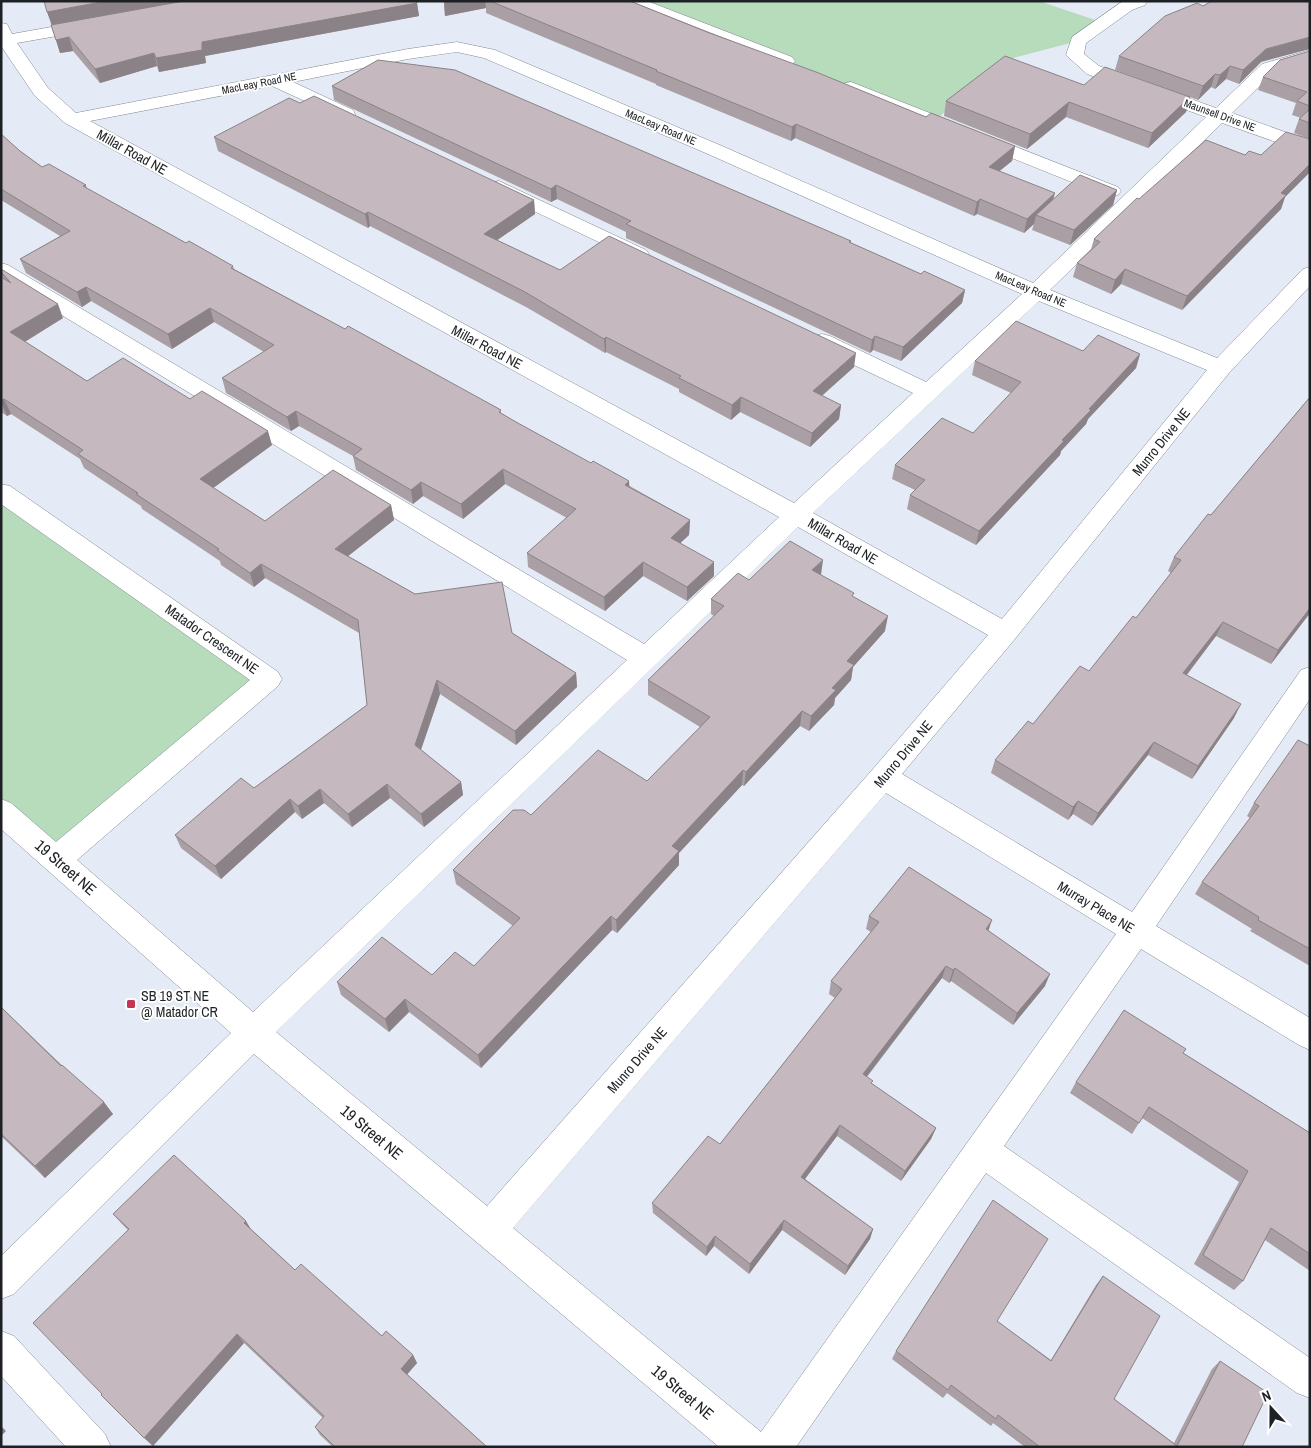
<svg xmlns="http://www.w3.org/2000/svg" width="1311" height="1448" font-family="'Archivo Narrow',sans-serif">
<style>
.green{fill:#b7dcbb}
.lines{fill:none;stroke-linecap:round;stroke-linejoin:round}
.minor-casing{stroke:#818891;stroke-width:1}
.minor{fill:#fff;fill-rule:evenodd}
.wall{fill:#a99fa4}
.shaded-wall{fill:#8a8286}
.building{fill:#c5b9bf;stroke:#8a8286}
.poi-dot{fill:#c63652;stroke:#fff;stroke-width:2}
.labels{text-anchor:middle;stroke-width:4;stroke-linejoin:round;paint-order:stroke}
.far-street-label{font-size:11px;fill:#1d2024;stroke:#fff}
.street-label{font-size:14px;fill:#1d2024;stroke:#fff}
.poi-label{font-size:14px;fill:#1d2024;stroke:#fff;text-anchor:start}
.near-street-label{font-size:16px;fill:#1d2024;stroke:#fff}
</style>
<rect width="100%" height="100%" fill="#e4ebf6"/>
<path class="green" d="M631 1H1039L1104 23 1078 41 1013 58 935 120Z
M1 492 269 679 57 859 1 811Z"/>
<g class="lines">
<g class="minor-casing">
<path id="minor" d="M623 1H647L792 57 795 61 792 65 786 66 780 65 625 5Z
M1123 1H1147L1145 5 1132 10 1086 43 1084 54 1099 66 1216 108 1262 64 1310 50V61L1274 72 1232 113 1310 141V154L1222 123 1050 290 1217 358 1303 269 1310 267V286L1229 373 1014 640 902 774 1132 912 1301 670 1310 667V699L1156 926 1310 1018V1050L1299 1045 1141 949 1004 1146 1310 1358V1398L1297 1393 986 1173 796 1447H719L254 1054 14 1294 1 1299V1256L231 1033 1 829V799L11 803 56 842 250 680 1 504V484L10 486 278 672 282 679 278 686 77 860 253 1012 627 660 1 278V263L8 265 644 644 779 517 65 123 35 96 1 46V23L7 24 12 34 91 20 97 21 100 25 97 29 17 43 48 88 76 113 408 49 457 42 495 50 722 146 1033 283 1206 117 1087 74 1066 55 1072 37ZM457 52 484 58 708 154 1022 294 926 382 830 336 822 334 814 336 811 341 814 346 913 393 794 503 90 121 272 86 346 120 353 118 355 114 353 110 293 82 408 59ZM1039 301 1207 370 1002 619 813 513ZM798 527 988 635 873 769 487 1206 276 1032ZM886 793 1116 934 761 1432 513 1228Z
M851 82 1118 187 1121 191 1118 195 1111 197 1104 195 845 91 842 87 845 83Z
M499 181 646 250 649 254 646 258 639 260 632 258 492 191 489 187 492 183Z
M1 1331 14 1336 105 1434 111 1447H66L1 1376Z"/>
</g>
<use href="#minor" class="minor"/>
</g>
<path class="wall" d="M44 1 417 3 419 16 205 56 206 63 159 72 157 66 100 83 73 51 60 53Z
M444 1H630L926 117 1015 146 1012 161 999 171 1053 199 1117 190 1113 205 1070 245 1032 230 1034 224 1024 233 977 214 974 216 795 138 791 141 656 85V84L486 13V8L445 16 444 2Z
M1310 51V139L1294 133 1299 119 1301 118 1292 115 1296 103 1258 90 1263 77Z
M1119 56 1261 62 1239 84 1226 79 1215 89 1211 87 1198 100 1115 70Z
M1084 85 1190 97 1186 112 1148 148 1066 117 1027 149 944 116 946 101Z
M332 86 851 241V243L921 274 965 290 962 303 901 361 873 350 870 353 626 238V232L557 199 551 202 334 100Z
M300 103 534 200 535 214 497 240 560 270 854 367 822 396 841 405 839 419 810 447 740 412 731 420 679 392V389L606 352 605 353 526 307 370 226 368 228 218 151 214 137Z
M1 134 20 151 42 167 86 185 87 189 186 243 233 266 234 269 345 329 501 410V413L516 422 690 520 689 535 680 543 714 576 687 601 643 576 605 611 528 567 527 553 567 518 505 484 463 519 423 496 413 504 356 470 353 456 299 426 291 431 226 393 222 378 264 352 214 322 172 349 91 301 82 307 26 273 20 259 60 236 1 200Z
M1310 139V172L1285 197 1281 209 1182 310 1121 284 1111 294 1073 277 1077 263 1091 249 1094 239 1139 199 1245 155H1261Z
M1 269 63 318 25 342 87 381 190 399 272 445 213 488 265 521 391 505 394 520 348 556 415 594 512 633 576 673 577 687 516 745 440 694 421 750 461 782 463 795 424 827 390 798 352 827 324 803 302 819 295 812 221 879 181 848 175 835 254 788 367 705 359 633 265 578 254 587 221 565 220 561 142 509 141 506 84 468 80 459 11 414 7 416 1 412V277L3 278 1 275Z
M1083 351 1140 354 1136 368 1088 419 1086 424 1061 451 1060 455 976 545 907 509 910 495 915 490 892 479 895 465 973 433 1011 393 972 375 975 361Z
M1310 397V613L1271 664 1216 636 1187 675 1234 718 1192 779 1148 755 1092 826 1073 814 1068 820 991 773 995 760 1089 671 1136 618 1171 573 1168 571 1174 557 1211 515Z
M821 575 853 597 885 631 853 667 851 680 835 698 834 705 809 731 800 726 744 786 742 785 679 853V865L617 933 612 930 481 1068 409 1012 389 1032 341 995 337 982 432 975 474 966 513 926 456 884 453 870 531 815 647 781 700 727 648 695V680L714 616 711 614V599L749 580Z
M1310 746V966L1250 931 1252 929 1195 894 1202 882 1250 818 1247 816 1254 803Z
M869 916 989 931 1045 986 1013 1025 951 981 949 983 942 978 867 1077 872 1084 936 1128 931 1139 901 1181 837 1136 805 1179 873 1229 870 1239 845 1275 782 1230 749 1274 714 1246 706 1256 653 1213 652 1203 720 1144 835 998 829 994 831 981 871 932 866 929Z
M1 1007 113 1114 45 1178 1 1136Z
M1183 1053 1310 1133V1271L1265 1240 1243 1281 1234 1290 1194 1264 1239 1182 1142 1118 1132 1134 1070 1093 1076 1082Z
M113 1214 252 1230 295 1270 382 1336 413 1355 417 1363 407 1374 487 1447H333L320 1435 315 1427 323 1418 244 1343 153 1446 102 1394 128 1230 122 1224Z
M1103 1276 1114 1399 1174 1443 1212 1369 1220 1361 1242 1447H1025L993 1423 991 1426 947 1393 943 1398 892 1359 896 1351 997 1321 1051 1360 1096 1285Z"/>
<path class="shaded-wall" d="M107 1H185L52 25 47 12Z
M448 1H485L486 8 445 16 444 2Z
M417 3 419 16 205 56 206 63 159 72 156 58 202 42Z
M69 37 73 51 60 53 56 40Z
M1310 37V49L1261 62 1239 84 1243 70 1266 49Z
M154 53 157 66 100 83 95 69Z
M1230 66 1226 79 1215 89 1220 75Z
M1215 74 1211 87 1198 100 1203 86Z
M1190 97 1186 112 1148 148 1152 133Z
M1069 102 1066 117 1027 149 1030 134Z
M796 124 795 138 791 141 792 127Z
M1015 146 1012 161 986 182 989 167Z
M1310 164V172L1285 197 1281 209 1182 310 1187 296 1281 193Z
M556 185 557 199 551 202V189Z
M1117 190 1113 205 1070 245 1074 230Z
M1055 193 1051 208 1036 215 1034 224 1024 233 1027 219Z
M980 199 977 214 974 216 977 202Z
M534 200 535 214 486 248 484 234Z
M368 212 370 226 368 228 365 214Z
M1125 269 1121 284 1111 294 1115 280Z
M86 287 91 301 82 307 77 292Z
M965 290 962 303 901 361 903 347Z
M58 304 63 318 16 347 10 332Z
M210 308 214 322 172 349 168 334Z
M875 336 873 350 870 353 872 340Z
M606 337V352L605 353 604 339Z
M856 353 854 367 811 405 813 391Z
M1140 354 1136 368 1088 419 1086 424 1061 451 1060 455 976 545 979 531 1062 440 1089 409Z
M741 397 740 412 731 420 732 405Z
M4 399 11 414 7 416 1 402V401Z
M841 405 839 419 810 447 812 433Z
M296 411 299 426 291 431 287 417Z
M268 431 272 445 205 494 200 479Z
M503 469 505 484 463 519 461 504Z
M629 481 630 495 625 485Z
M421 482 423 496 413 504 411 490Z
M391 505 394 520 338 564 335 549Z
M690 520 689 535 671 552V538Z
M823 560 821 575 812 570Z
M643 562V576L605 611 604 597Z
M714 562V576L687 601V587Z
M261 564 265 578 254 587 250 573Z
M1310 608V613L1271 664 1278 650Z
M888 616 885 631 853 667 851 680 835 698 834 705 809 731 811 716 832 688 847 661Z
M1223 622 1216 636 1177 687 1183 673Z
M576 673 577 687 516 745 515 731Z
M437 680 440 694 418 758 415 745Z
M1241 704 1234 718 1192 779 1198 766Z
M802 711 800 726 744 786 746 772Z
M1154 742 1148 755 1092 826 1098 813Z
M743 770 742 785 679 853V865L617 933 616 920 672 846Z
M461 782 463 795 424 827 421 814Z
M387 784 390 798 352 827 348 814Z
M320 789 324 803 302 819 298 806Z
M290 799 295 812 221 879 215 866Z
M1078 801 1073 814 1068 820 1073 807Z
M611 916 612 930 481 1068 478 1055Z
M992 920 988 932 986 929Z
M946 966 942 978 860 1085 863 1074Z
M955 968 951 981 949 983 953 970Z
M1050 974 1045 986 1013 1025 1017 1013Z
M405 999 409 1012 389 1032 385 1019Z
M104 1102 113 1114 45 1178 35 1166Z
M840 1125 837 1136 799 1187 801 1177Z
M936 1128 931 1139 901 1181 905 1171Z
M784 1220 782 1230 749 1274 750 1264Z
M246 1221 252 1231 244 1223Z
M873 1229 870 1239 845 1275 848 1266Z
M715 1236 714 1246 706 1256 707 1247Z
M237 1334 244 1343 153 1446 144 1438Z
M413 1355 417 1363 405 1377 401 1369Z
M1 1426 6 1431 1 1436Z"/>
<path class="building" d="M44 1H107L47 12Z
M184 1H416L417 3 202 42V50L156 58 154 53 95 69 69 37 56 40 51 25Z
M490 1H630L707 32 816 72 926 117 931 113 1015 146 989 167 1055 193 1027 219 980 199 977 202 796 124 792 127 656 71 657 70Z
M1212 1H1310V37L1266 49 1243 70 1230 66 1220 75 1215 74 1203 86 1119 56 1165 16 1197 3 1203 6Z
M1310 51V106L1297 101 1307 92 1263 77 1280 60Z
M1005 56 1084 85 1105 67 1190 97 1152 133 1069 102 1030 134 946 101Z
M378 60 455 70 851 241 849 242 921 274 924 271 965 290 903 347 875 336 872 340 626 224 631 221 556 185 551 189 332 86Z
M314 96 534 200 484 234 560 270 609 236 856 353 813 391 841 405 812 433 741 397 732 405 679 378 681 376 606 337 604 339 525 292 368 212 365 214 214 137 289 98 300 103Z
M1310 109V123L1299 119Z
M1286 132 1310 139V164L1281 193 1286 195 1187 296 1125 269 1115 280 1077 263 1100 242 1094 239 1137 198 1139 199 1206 140 1245 155 1249 151 1261 155Z
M1 134 20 151 42 167 49 164 86 185 83 186 186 243 189 241 233 266 231 268 345 329 348 326 501 410 499 412 516 422 591 463 593 461 629 481 625 485 690 520 671 538 714 562 687 587 643 562 604 597 527 553 576 509 503 469 461 504 421 482 411 490 353 456 362 449 296 411 287 417 222 378 274 345 210 308 168 334 86 287 77 292 20 259 70 231 1 189Z
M1080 175 1117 190 1074 230 1036 215Z
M1 269 58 304 10 332 87 381 123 358 190 399 202 391 268 431 200 479 265 521 333 470 391 505 335 549 415 594 502 582 512 633 576 673 515 731 437 680 415 745 461 782 421 814 387 784 348 814 320 789 298 806 290 799 215 866 175 835 241 778 254 788 367 705 358 620 261 564 250 573 217 550 219 549 136 494 138 493 78 454 83 450 4 399 1 401V277L11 283 1 272Z
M1016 321 1083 351 1098 335 1140 354 1089 409 1091 410 1062 440 1064 441 979 531 910 495 925 480 895 465 942 418 973 433 1021 382 975 361Z
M1310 397V608L1278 650 1223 622 1183 673 1241 704 1198 766 1154 742 1098 813 1078 801 1073 807 995 760 1028 721 1033 724 1080 666 1089 671 1133 616 1136 618 1181 560 1174 557 1208 514 1211 515Z
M790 541 823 560 812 570 854 593 852 596 888 616 847 661 854 665 832 688 836 690 811 716 802 711 746 772 743 770 672 846 679 851 616 920 611 916 478 1055 405 999 385 1019 337 982 382 937 432 975 455 952 474 966 520 918 453 870 513 810H524L531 815 598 750 647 781 710 717 648 680 724 606 711 599 738 573 749 580Z
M1298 740 1310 746V949L1258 920 1259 917 1202 882 1259 806 1254 803Z
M909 867 992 920 986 929 1050 974 1017 1013 955 968 953 970 946 966 863 1074 873 1081 871 1083 936 1128 905 1171 840 1125 801 1177 873 1229 848 1266 784 1220 750 1264 715 1236 707 1247 652 1203 708 1136 720 1144 842 989 831 981 879 922 869 916Z
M1 1007 61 1066 62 1065 104 1102 35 1166 1 1134Z
M1124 1010 1186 1049 1183 1053 1310 1133V1254L1271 1228 1243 1281 1203 1255 1248 1171 1149 1107 1139 1123 1076 1082Z
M174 1155 246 1221 244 1223 295 1270 301 1264 382 1336 386 1331 413 1355 401 1369 487 1447H335L315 1427 324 1416 237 1334 144 1438 101 1395 102 1394 33 1323 129 1229 113 1214Z
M993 1200 1048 1239 997 1321 1051 1361 1103 1276 1160 1316 1114 1399 1177 1446 1220 1361 1268 1393 1242 1447H1040L998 1415 996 1419 951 1385 948 1390 896 1351Z"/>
<rect class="poi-dot" x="126" y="999" width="10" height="10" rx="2.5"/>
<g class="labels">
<g class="far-street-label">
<text transform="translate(259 83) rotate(-11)" y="4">MacLeay Road NE</text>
<text transform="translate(1220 115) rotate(20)" y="4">Maunsell Drive NE</text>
<text transform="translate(661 127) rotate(23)" y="4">MacLeay Road NE</text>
<text transform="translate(1031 289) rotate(23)" y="4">MacLeay Road NE</text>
</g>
<g class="street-label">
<text transform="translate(132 152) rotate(29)" y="5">Millar Road NE</text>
<text transform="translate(487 347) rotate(28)" y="5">Millar Road NE</text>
<text transform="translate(1161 442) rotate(-51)" y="5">Munro Drive NE</text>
<text transform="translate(843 541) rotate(30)" y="5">Millar Road NE</text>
<text transform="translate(212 639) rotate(35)" y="5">Matador Crescent NE</text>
<text transform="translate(903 754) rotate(-50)" y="5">Munro Drive NE</text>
<text transform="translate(1096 907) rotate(31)" y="5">Murray Place NE</text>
<text transform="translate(637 1060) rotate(-49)" y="5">Munro Drive NE</text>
</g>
<g class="poi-label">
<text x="141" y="1001">SB 19 ST NE<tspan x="141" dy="16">@ Matador CR</tspan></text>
</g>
<g class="near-street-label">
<text transform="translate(66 867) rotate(41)" y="6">19 Street NE</text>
<text transform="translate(372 1132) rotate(40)" y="6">19 Street NE</text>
<text transform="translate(683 1392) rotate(40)" y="6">19 Street NE</text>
</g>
</g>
<rect width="1311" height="1448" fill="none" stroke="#1d2024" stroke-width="5"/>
<g transform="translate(1271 1408) rotate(339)" stroke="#ffffff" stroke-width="4" paint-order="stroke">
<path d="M0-4L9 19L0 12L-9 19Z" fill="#1d2024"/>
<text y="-8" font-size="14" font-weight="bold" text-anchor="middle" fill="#1d2024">N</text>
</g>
</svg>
